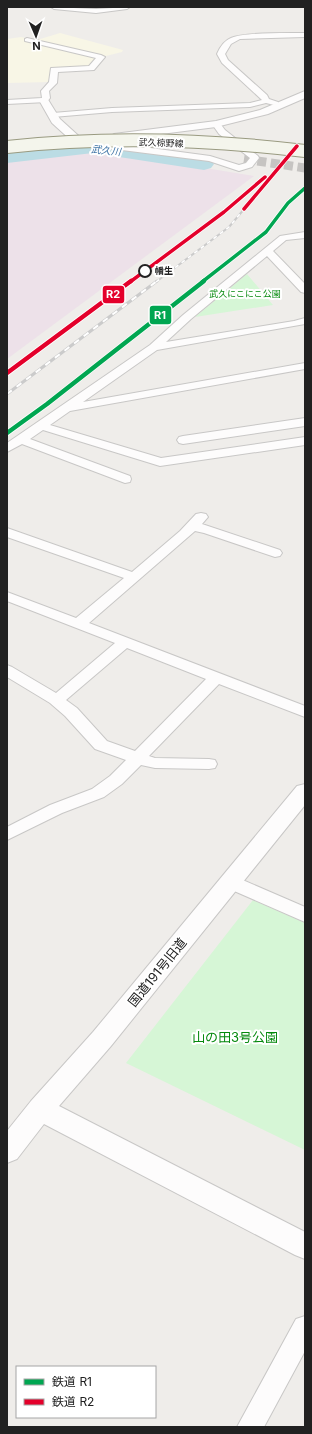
<svg xmlns="http://www.w3.org/2000/svg" width="312" height="1434" font-family="Inter,'Noto Sans JP',sans-serif">
<style>
.industrial{fill:#ede1e9}
.education{fill:#f8f6e6}
.park{fill:#d6f6d6}
.lines{fill:none;stroke-linecap:round;stroke-linejoin:round}
.river{fill:#bbdce4;fill-rule:evenodd}
.minor-tunnel{stroke:#c6c4c2;stroke-width:9;stroke-dasharray:9 4.5;stroke-linecap:butt}
.minor-casing{stroke:#c8c7c6;stroke-width:2}
.tertiary-casing{stroke:#c8c7c6;stroke-width:2}
.minor{fill:#fdfcfc;fill-rule:evenodd}
.tertiary{fill:#fdfcfc;fill-rule:evenodd}
.rail-far1-casing{stroke:#cbcbcb;stroke-width:2}
.rail-casing{stroke:#cbcbcb;stroke-width:3}
.rail-far1{stroke:#fff;stroke-width:1.5;stroke-dasharray:4;stroke-linecap:butt}
.rail{stroke:#fff;stroke-width:2;stroke-dasharray:6;stroke-linecap:butt}
.secondary-bridge-casing{stroke:#999a80;stroke-width:14;stroke-linecap:butt}
.secondary-bridge{stroke:#f4f5ec;stroke-width:12}
.rail-1-far1-casing{stroke:#fff;stroke-width:5}
.rail-1-casing{stroke:#fff;stroke-width:6}
.rail-2-far1-casing{stroke:#fff;stroke-width:5}
.rail-2-casing{stroke:#fff;stroke-width:6}
.rail-1-far1{stroke:#00a651;stroke-width:3.5}
.rail-1{stroke:#00a651;stroke-width:4.5}
.rail-2-far1{stroke:#e4002b;stroke-width:3.5}
.rail-2{stroke:#e4002b;stroke-width:4.5}
.stop-dot{fill:#fff;stroke:#212121;stroke-width:2}
.labels{text-anchor:middle;stroke-width:4;stroke-linejoin:round;paint-order:stroke}
.far-street-label{font-size:9px;fill:#212121;stroke:#fff}
.far-stop-label{font-size:9px;font-weight:bold;fill:#212121;stroke:#fff;text-anchor:start}
.far-park-label{font-size:9px;fill:#05890d;stroke:#fff}
.far-water-label{font-size:10px;font-style:italic;fill:#4176a7;stroke:#fff}
.near-street-label{font-size:13px;fill:#212121;stroke:#fff}
.near-park-label{font-size:13px;fill:#05890d;stroke:#fff}
.line-badge{stroke:#fff;stroke-width:1.5}
.badge-label{font-size:11px;text-anchor:middle;font-weight:bold;fill:#fff}
</style>
<rect width="100%" height="100%" fill="#efedea"/>
<path class="industrial" d="M96 150 254 176 7 359V159Z"/>
<path class="education" d="M60 33 123 50 122 52 98 58 89 68H56L51 82 7 83V39L21 37 37 40Z"/>
<path class="park" d="M247 274 273 305 195 317Z
M253 900 305 923V1150L126 1063Z"/>
<g class="lines">
<path class="river" d="M93 141 204 158 211 160 214 164 211 168 204 170 93 153 7 163V151Z"/>
<path class="minor-tunnel" d="M244 159 305 168"/>
<g class="minor-casing">
<path id="minor" d="M51 7 96 9 130 7 127 9 96 13 54 9Z
M305 33V37L240 39 231 44 225 54 228 60 267 95 269 99 278 102V106L266 103 250 107 112 112 53 117 49 115 53 113 112 108 250 103 262 100 222 63 217 54C220 47 224 41 231 38 244 32 289 33 305 33Z
M27 38 101 55 105 57 94 70 58 72 57 83 49 91 50 98 47 102 7 104V100L42 98 41 91 49 82 51 68 89 66 96 58 25 41V39Z
M213 122H219L225 130 258 156 259 158 252 167 239 171 209 161 98 147 94 144 98 141 210 156 239 165 246 163 250 158 219 134 212 124Z
M305 232V238L286 240 273 251 305 284V293L301 292 267 256 191 319 166 342 294 321 305 318V324L157 350 83 402 305 363V369L70 411 50 425 161 458 305 437V445L160 466 43 430 30 439 130 476 131 479 130 482 125 483 22 444 7 452V443L150 345 183 315 280 236Z
M305 418V426L183 444 179 443 177 440 179 437 183 436Z
M201 513 206 514 208 517 202 524 280 550 282 553 280 556 275 557 204 533 195 531 89 623 305 706V717L219 684 149 756 155 758 209 759 215 760 217 764 215 768 209 769 155 768 141 765 122 784 104 797 62 813 7 840V827L50 805 92 789 110 776 126 760 95 749 65 716 50 703 7 677V665L12 667 56 693 115 643 7 601V592L76 618 124 578 7 537V528L132 572 180 531 196 514ZM127 648 206 679 135 751 107 741 77 708 66 700Z
M231 875 305 907V922L225 887 222 882 225 877Z
M305 1316V1351L264 1427H237L296 1319Z"/>
</g>
<g class="tertiary-casing">
<path id="tertiary" d="M305 91V98L268 114 216 127 114 140 109 137 114 134 216 121 260 110Z
M44 97 47 98 60 119 82 139 83 141 82 143H74L52 123 39 100Z
M305 784V805L111 1046 59 1106 305 1232V1259L295 1255 44 1124 17 1159 7 1163V1131L31 1101 93 1032 297 786Z"/>
</g>
<use href="#minor" class="minor"/>
<use href="#tertiary" class="tertiary"/>
<g class="rail-far1-casing">
<path id="rail-far1" d="M156 282 229 227 297 146"/>
</g>
<g class="rail-casing">
<path id="rail" d="M7 394 157 281"/>
</g>
<use href="#rail-far1" class="rail-far1"/>
<use href="#rail" class="rail"/>
<g class="secondary-bridge-casing">
<path id="secondary-bridge" d="M7 147C107 136 205 139 305 151"/>
</g>
<use href="#secondary-bridge" class="secondary-bridge"/>
<g class="rail-1-far1-casing">
<path id="rail-1-far1" d="M202 282 266 232 288 203 305 188"/>
</g>
<g class="rail-1-casing">
<path id="rail-1" d="M7 433 47 404 204 281"/>
</g>
<g class="rail-2-far1-casing">
<path id="rail-2-far1" d="M244 209 297 146
M130 282 224 212 265 177"/>
</g>
<g class="rail-2-casing">
<path id="rail-2" d="M7 373 131 281"/>
</g>
<use href="#rail-1-far1" class="rail-1-far1"/>
<use href="#rail-1" class="rail-1"/>
<use href="#rail-2-far1" class="rail-2-far1"/>
<use href="#rail-2" class="rail-2"/>
</g>
<circle class="stop-dot" cx="145" cy="271" r="6"/>
<g class="labels">
<g class="far-street-label">
<text transform="translate(161 143) rotate(2)" y="3">武久椋野線</text>
</g>
<g class="far-stop-label">
<text x="155" y="274">幡生</text>
</g>
<g class="far-park-label">
<text x="245" y="297">武久にこにこ公園</text>
</g>
<g class="far-water-label">
<text transform="translate(106 150) rotate(6)" y="4">武久川</text>
</g>
<g class="near-street-label">
<text transform="translate(157 972) rotate(-51)" y="5">国道191号旧道</text>
</g>
<g class="near-park-label">
<text x="235" y="1042">山の田3号公園</text>
</g>
</g>
<g class="line-badge">
<rect x="102" y="285" width="23" height="19" rx="4" fill="#e4002b"/>
<rect x="149" y="305" width="23" height="20" rx="4" fill="#00a651"/>
</g>
<g class="badge-label">
<text x="113" y="298">R2</text>
<text x="160" y="319">R1</text>
</g>
<rect width="312" height="1434" fill="none" stroke="#212121" stroke-width="16"/>
<rect x="16" y="1366" width="140" height="52" fill="#ffffff" stroke="#a6a6a6"/>
<rect x="24" y="1379" width="20" height="6" fill="#00a651" stroke="#a6a6a6"/>
<text x="52" y="1386" font-size="12" fill="#212121">鉄道 R1</text>
<rect x="24" y="1399" width="20" height="6" fill="#e4002b" stroke="#a6a6a6"/>
<text x="52" y="1406" font-size="12" fill="#212121">鉄道 R2</text>
<g transform="translate(36 36) rotate(178)" stroke="#ffffff" stroke-width="3" paint-order="stroke">
<path d="M0-3L7 15L0 10L-7 15Z" fill="#212121"/>
<text y="-6" font-size="11" font-weight="bold" text-anchor="middle" fill="#212121">N</text>
</g>
</svg>
